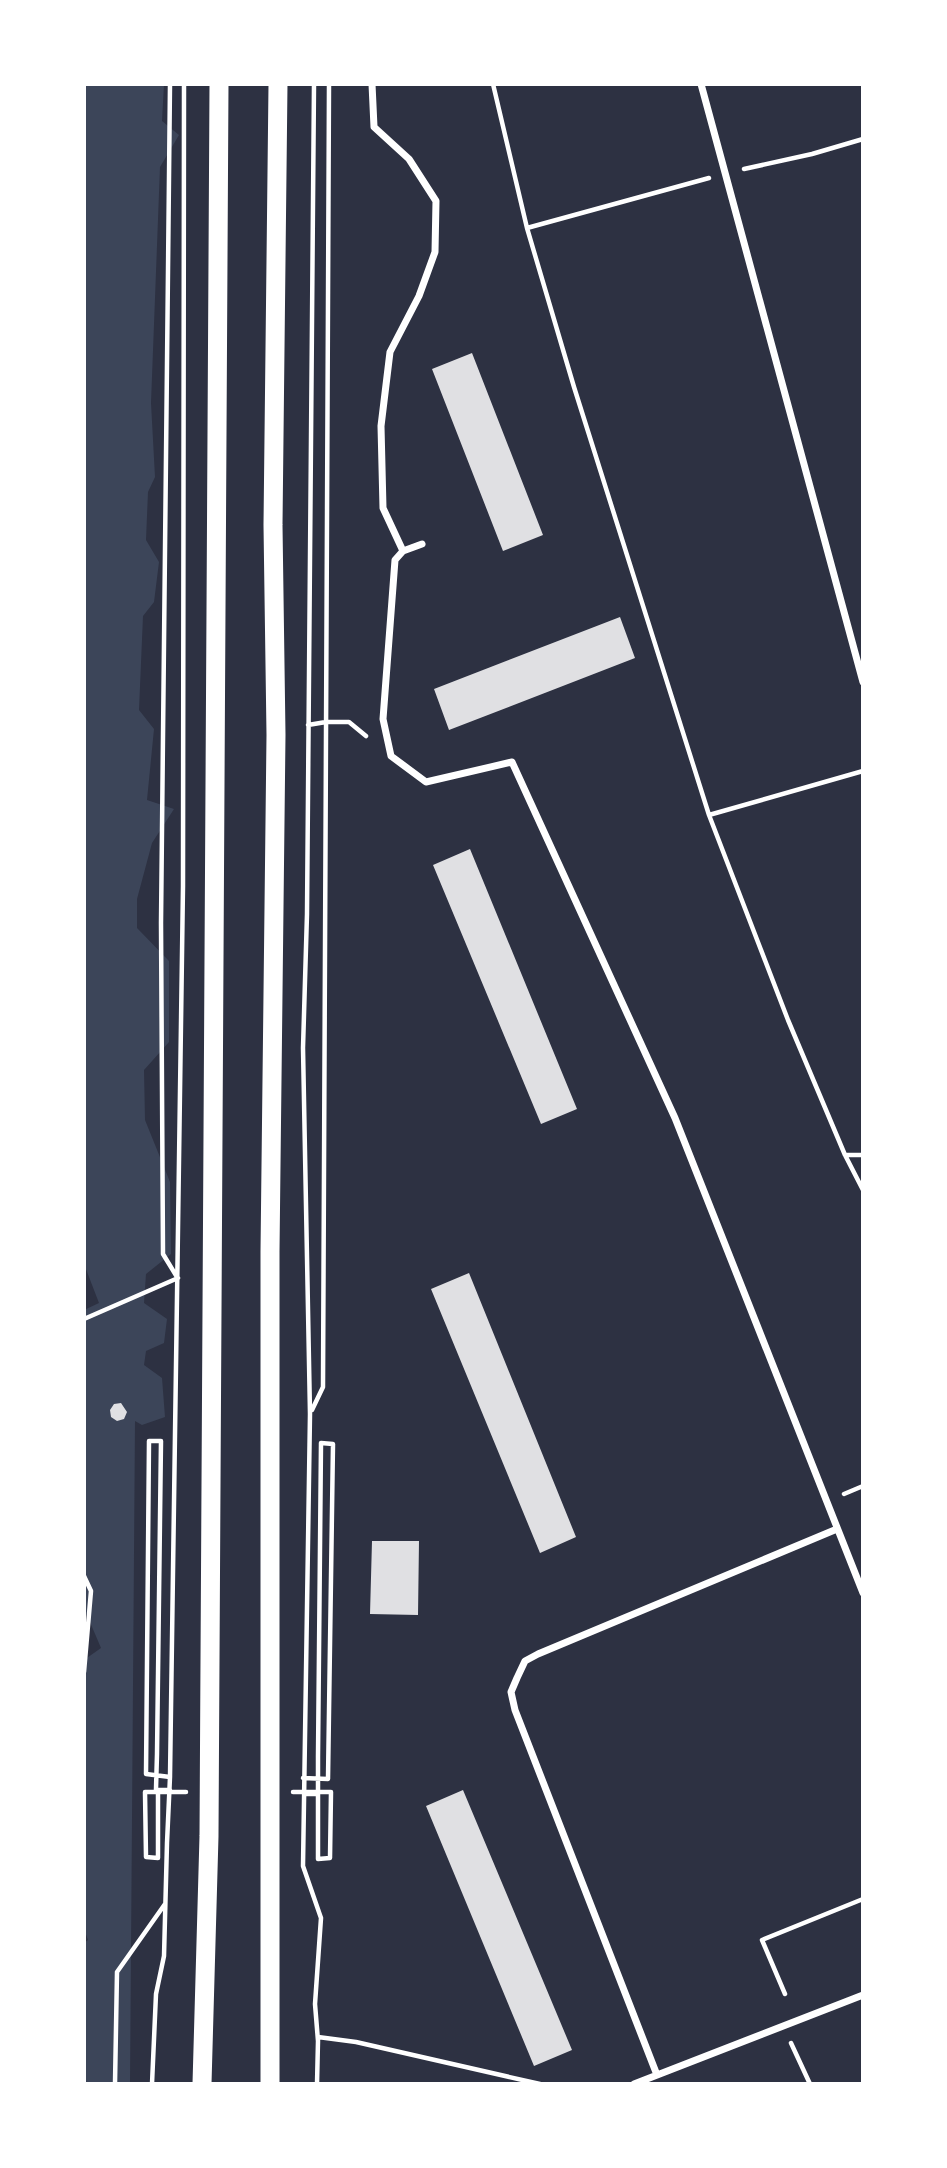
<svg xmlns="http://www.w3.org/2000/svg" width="947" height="2168" font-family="Lora,serif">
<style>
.green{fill:#3c4559}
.building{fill:#e0e0e3}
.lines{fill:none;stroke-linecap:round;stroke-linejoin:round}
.path{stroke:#fff;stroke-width:4.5}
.minor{stroke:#fff;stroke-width:7}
.trunk{stroke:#fff;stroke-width:19}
</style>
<rect width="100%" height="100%" fill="#2d3142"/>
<path class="green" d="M84 84H164L162 121 179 135 160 167 151 403 155 477 148 492 146 540 159 562 154 602 143 616 139 710 154 729 147 800 174 809 152 843 137 899V928L169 961V1042L144 1070 145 1120 170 1182 171 1254 146 1274 144 1303 167 1319 164 1343 146 1351 144 1365 162 1378 165 1417 142 1425 135 1421 130 2084H84V1943L88 1940 84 1929V1660L101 1648 84 1608V1310L99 1303 84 1264Z"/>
<path class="building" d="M472 353 543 535 503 551 432 369Z
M620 617 635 658 449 730 434 689Z
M470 849 577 1109 541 1124 433 865Z
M469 1273 576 1537 540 1553 431 1289Z
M121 1403 127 1412 124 1419 117 1421 111 1417 110 1410 114 1404Z
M372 1541H419L418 1615 370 1614Z
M463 1790 572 2050 534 2066 426 1806Z"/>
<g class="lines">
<path class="path" d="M170 84 161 923 163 1254 177 1277
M314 84 307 914 303 1048 310 1414 303 1866 321 1918 315 2004 318 2041 317 2084
M493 84 527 228 574 387 709 815 788 1020 845 1155 863 1190
M744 169 812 154 863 139
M527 228 709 178
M308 725 326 722H349L366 736
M709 815 863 771
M845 1155H863
M84 1319 178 1278
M312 1410 323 1387 329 84
M844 1494 863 1486
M84 1576 91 1591 84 1672
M303 1778 328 1779 333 1444 321 1443 318 1757V1792
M170 1790H158V1858L146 1857 145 1792H186
M156 1791V1789L157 1754 161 1441H149L146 1774 170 1777
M293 1792H331L330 1858 318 1859V1794H304
M785 1994 762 1940 863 1899
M318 2037 356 2042 540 2084
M791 2043 810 2084
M115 2084 117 1972 165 1904
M152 2084 156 1994 164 1956 167 1843 170 1777 183 886 184 84"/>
<path class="minor" d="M372 84 374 127 409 159 436 201 435 252 419 296 390 352 381 426 383 508 403 551
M701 84 863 682
M422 544 403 551 395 560 383 719 391 756 426 782 512 762 675 1118 863 1593
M657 2075 515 1710 511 1692 517 1678 525 1661 538 1654 837 1529
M634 2084 863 1995"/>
<path class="trunk" d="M202 2084 209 1836 219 84
M270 2084V1252L276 735 273 525 278 84"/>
</g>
<rect width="947" height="2168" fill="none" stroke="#ffffff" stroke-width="172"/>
</svg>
